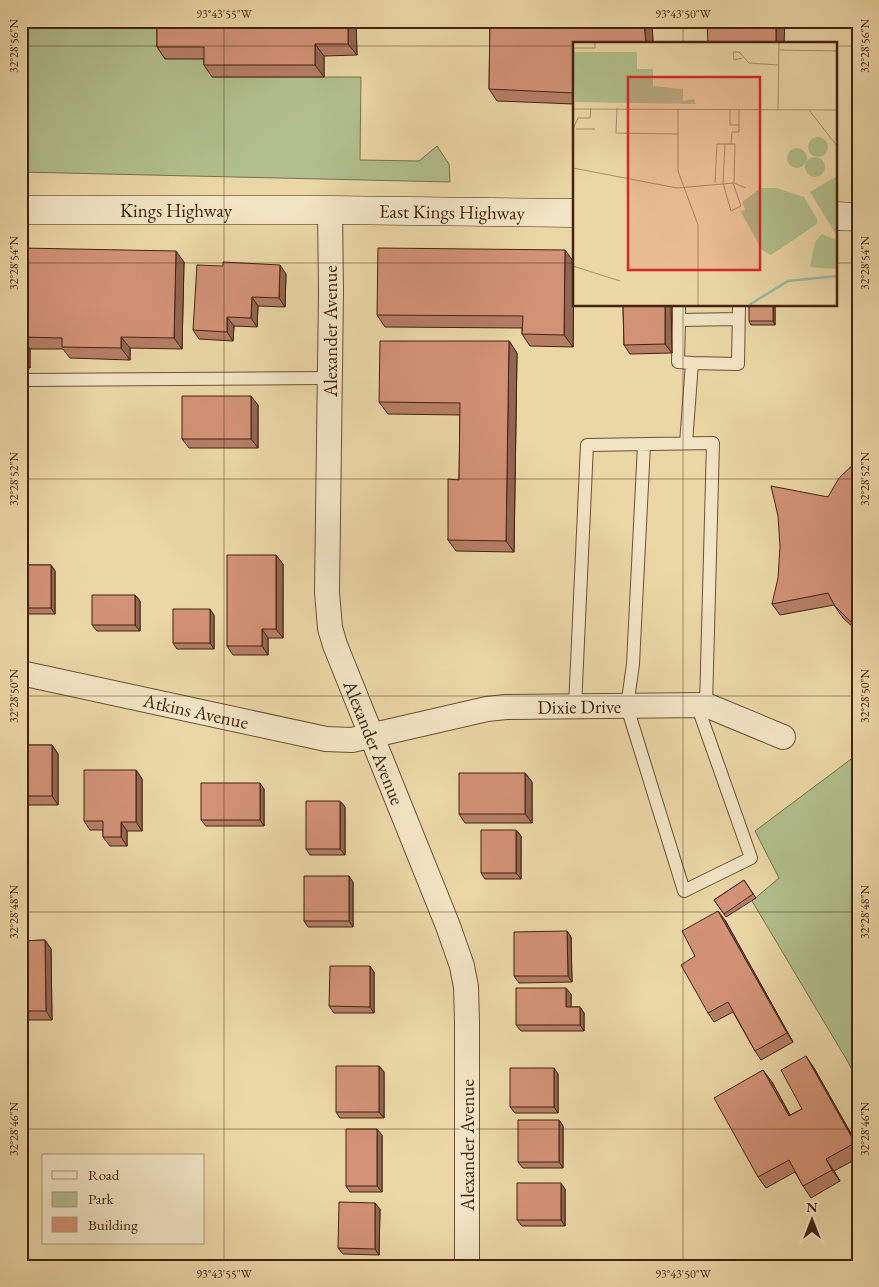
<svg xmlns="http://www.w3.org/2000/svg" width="879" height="1287" font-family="'EB Garamond',serif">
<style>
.green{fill:#b1bf8c;stroke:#7a714d}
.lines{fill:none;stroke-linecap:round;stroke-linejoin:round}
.service-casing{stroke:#6d5034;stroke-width:14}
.minor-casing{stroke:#6d5034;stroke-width:26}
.secondary-casing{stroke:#43230e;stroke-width:29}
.service{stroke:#f2e5c5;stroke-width:12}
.minor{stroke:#f2e5c5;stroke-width:24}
.secondary{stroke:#f2e5c5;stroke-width:28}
.wall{fill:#b57e65;stroke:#43230e}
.shaded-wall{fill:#936653;stroke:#43230e}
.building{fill:#d29276;stroke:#43230e}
.ticks{fill:none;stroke:#43230e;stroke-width:1;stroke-opacity:0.45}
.labels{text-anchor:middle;stroke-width:4.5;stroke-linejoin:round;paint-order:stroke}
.street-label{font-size:19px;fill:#43230e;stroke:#f2e5c5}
.inset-river{fill:none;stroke:#98baa5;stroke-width:2.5}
.inset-road{fill:none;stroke:#a88f69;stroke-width:1}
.view{fill:#d62828;fill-opacity:0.15;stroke:#d62828;stroke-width:2.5}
.inset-edge{fill:none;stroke:#43230e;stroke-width:2.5}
.neatline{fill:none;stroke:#43230e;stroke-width:2}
.ticks-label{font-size:12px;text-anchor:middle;fill:#43230e}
</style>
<rect width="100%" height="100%" fill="#ebd7a6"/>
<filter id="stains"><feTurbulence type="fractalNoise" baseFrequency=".004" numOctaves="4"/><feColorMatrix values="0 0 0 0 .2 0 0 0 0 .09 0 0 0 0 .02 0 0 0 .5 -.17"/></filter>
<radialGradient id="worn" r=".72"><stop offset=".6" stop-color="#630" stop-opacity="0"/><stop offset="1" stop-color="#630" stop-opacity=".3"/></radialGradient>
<path class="green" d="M21 21H165L212 59V77H361L360 160 419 161 437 146 449 164 450 182 21 172Z
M858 754V1081L848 1062 752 901 779 878 755 831Z"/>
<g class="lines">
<g class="service-casing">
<path id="service" d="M679 305V320L738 319
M679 320 678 362 692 363
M21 380 330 378
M686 443 692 363 738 364 739 305
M644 445 633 664 627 707 684 891 751 858 697 705
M575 707 587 445 713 443 706 705"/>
</g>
<g class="minor-casing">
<g id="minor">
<path id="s1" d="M330 210 331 292 327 592 330 628 335 645 448 926 462 966 466 987 467 1022V1266"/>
<path id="s2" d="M21 673 326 739 352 740 487 709 506 707 706 705 783 737"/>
</g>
</g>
<g class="secondary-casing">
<g id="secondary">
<path id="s3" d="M21 210H330L574 213"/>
<path d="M835 216 858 217"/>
</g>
</g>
<use href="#service" class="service"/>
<use href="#minor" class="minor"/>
<use href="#secondary" class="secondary"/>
</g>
<path class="wall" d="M157 21H356L357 55 324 56V77H212L204 65V59H165L157 47Z
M490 21H652L653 44H574V104L497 101 489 89Z
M21 248 184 262 182 349 130 348V360L70 358 63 349H30V368H21Z
M574 262 573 347 530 346 522 334V328L385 327 377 315Z
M223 266 286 274 285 307 258 306 257 327 234 326 233 341 199 339 193 330Z
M623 305H671L672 353 630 354 624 345Z
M775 305V325H751L749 321Z
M509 341 517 353 514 552 456 551 448 540 459 480 460 415 388 414 379 402Z
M258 405V448H189L182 439Z
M858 460V632L843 618 834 605 780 615 772 604 828 497Z
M283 564V638H268V655H233L227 646Z
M21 565H51L55 571V614H21Z
M135 595 140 601V631H97L92 625Z
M214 615V649H177L173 643Z
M21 745H52L58 754V805H21Z
M136 770 142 779V831H127V846H110L103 837V830H90L84 821Z
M525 773 532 782V823H465L459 814Z
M264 789V826H206L201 820Z
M340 801 345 807V855H310L306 849Z
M516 830 521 836V879H485L481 873Z
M744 880 756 898 726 917 714 900Z
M353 882V927H308L304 921Z
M725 920 793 1042 761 1060 755 1051 733 1012 714 1022 708 1013 695 956Z
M567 931 571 937 572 982 519 983 514 976Z
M45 940 51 949 52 1020H21V941Z
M374 972V1013H334L329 1006Z
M571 994V1007H580L584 1013V1031H521L516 1025Z
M379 1066 384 1072V1118H340L336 1112Z
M814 1068 858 1146V1158L834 1171 840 1181 811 1198 803 1186 795 1172 766 1188 758 1177 772 1082 790 1115 802 1109Z
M558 1074V1113H515L510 1107Z
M559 1120 563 1126V1168H523L518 1162Z
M382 1135V1192H350L346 1186Z
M565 1189V1226H522L517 1220Z
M380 1209 379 1255 343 1254 338 1248Z"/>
<path class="shaded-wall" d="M348 21H356L357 55 348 44Z
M644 21H652L653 44H646Z
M776 21H785L784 44H776Z
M315 44 324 56V77L315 65Z
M565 250 574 262 573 347 564 335Z
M176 251 184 262 182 349 174 338Z
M280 265 286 274 285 307 279 298Z
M252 297 258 306 257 327 251 318Z
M665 305H671L672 353 665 344Z
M773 305H775V325L773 321Z
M227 317 234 326 233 341 227 332Z
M22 337 30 349V368L22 357Z
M121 337 130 348V360L121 348Z
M509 341 517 353 514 552 506 541Z
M251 396 258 405V448L251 439Z
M21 507 24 511V551L21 546Z
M276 555 283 564V638L276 629Z
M51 565 55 571V614L51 608Z
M135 595 140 601V631L135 625Z
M210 609 214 615V649L210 643Z
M262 629 268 638V655L262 646Z
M52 745 58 754V805L52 796Z
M136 770 142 779V831L136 822Z
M525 773 532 782V823L525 814Z
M260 783 264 789V826L260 820Z
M340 801 345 807V855L340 849Z
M121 822 127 831V846L121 837Z
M516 830 521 836V879L516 873Z
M349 876 353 882V927L349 921Z
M718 911 725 920 793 1042 787 1033Z
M567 931 571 937 572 982 568 976Z
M45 940 51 949 52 1020 46 1011Z
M370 966 374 972V1013L370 1007Z
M566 988 571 994V1013L566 1007Z
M580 1007 584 1013V1031L580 1025Z
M806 1056 814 1068 858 1146V1148Z
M379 1066 384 1072V1118L379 1112Z
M554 1068 558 1074V1113L554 1107Z
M763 1070 772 1082 797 1128 789 1116Z
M559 1120 563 1126V1168L559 1162Z
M377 1129 382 1135V1192L377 1186Z
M826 1159 834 1171 840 1181 832 1170Z
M561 1183 565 1189V1226L561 1220Z
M375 1203 380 1209 379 1255 375 1249Z"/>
<path class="building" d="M157 21H348V44H315V65H204V47H157Z
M490 21H644L646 44H574V93L489 89Z
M707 21H776V44H708Z
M21 248 176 251 174 338 121 337V348L62 347V338L22 337V357H21Z
M378 248 565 250 564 335 522 334 523 316 377 315Z
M223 262 280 265 279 298 252 297 251 318 227 317V332L193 330 197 265 223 266Z
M623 305H665V344L624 345Z
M749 305H773V321H749Z
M380 341H509L506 541 448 540V479L459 480 460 403 379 402Z
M182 396H251V439H182Z
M858 460V629L835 606 828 593 772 604 778 578 780 547 778 516 771 486 828 497 839 478Z
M227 555H276V629H262V646H227Z
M21 565H51V608H21Z
M92 595H135V625H92Z
M173 609H210V643H173Z
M21 745H52V796H21Z
M84 770H136V822H121V837H103V821H84Z
M459 773H525V814H459Z
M201 783H260V820H201Z
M306 801H340V849H306Z
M481 830H516V873H481Z
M304 876H349V921H304Z
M744 880 753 894 724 914 714 900Z
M718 911 787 1033 755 1051 728 1002 708 1013 681 965 695 956 682 931Z
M567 931 568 976H514V932Z
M45 940 46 1011H21V941Z
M330 966H370V1007L329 1006Z
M516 988H566V1007H580V1025H516Z
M806 1056 855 1143 826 1159 832 1170 803 1186 789 1160 758 1177 714 1098 763 1070 789 1116 802 1109 781 1070Z
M336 1066H379V1112H336Z
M510 1068H554V1107H510Z
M518 1120H559V1162H518Z
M346 1129H377V1186H346Z
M517 1183H561V1220H517Z
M339 1202 375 1203V1249L338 1248Z"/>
<path class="ticks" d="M224 21V1266M683 21V44M21 46H574M835 46H858M21 263H574M835 263H858M683 305V1266M21 479H858M21 696H858M21 912H858M21 1129H858"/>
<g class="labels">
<g class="street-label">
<text dy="7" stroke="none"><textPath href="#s3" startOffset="155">Kings Highway</textPath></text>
<text dy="7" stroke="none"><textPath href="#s3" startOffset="431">East Kings Highway</textPath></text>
<text transform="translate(330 331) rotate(-90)" y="7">Alexander Avenue</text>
<text dy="7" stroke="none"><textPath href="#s2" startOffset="569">Dixie Drive</textPath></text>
<text dy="7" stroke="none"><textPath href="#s2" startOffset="179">Atkins Avenue</textPath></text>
<text dy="7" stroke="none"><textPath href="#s1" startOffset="541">Alexander Avenue</textPath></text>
<text transform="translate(467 1145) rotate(-90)" y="7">Alexander Avenue</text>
</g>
</g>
<g transform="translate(573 42)">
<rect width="264" height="264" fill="#ebd7a6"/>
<path d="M0 10H64V27H80V44L110 47V59L121 57 123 62 2 60ZM235 105a10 10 0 1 1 20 0a10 10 0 1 1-20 0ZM214 116a10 10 0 1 1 20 0a10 10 0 1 1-20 0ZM232 125a10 10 0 1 1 20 0a10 10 0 1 1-20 0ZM264 134V194L237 150ZM188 146H203L231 155 244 177V182L198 213 189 208 168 170 172 167 169 160ZM249 192 264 198V227L237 225 242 200Z" fill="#b1bf8c"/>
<path class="inset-river" d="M176 263 215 239 264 234"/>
<path class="inset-road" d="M0 6H22V1M206 8 264 9M169 16 161 18 160 10H166L176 21 205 23M44 66 43 91 105 92M0 67 264 68M105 67V129L125 183V263M157 67V83H166M205 68 206 1M236 68 264 104M0 87 5 76H17L18 66M3 87H22M152 102 150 141 158 169 168 164 160 141M158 102 159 90H166V67M0 126 104 146 161 141 173 146M142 141 144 102H162L161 141M0 224 47 239"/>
<path class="view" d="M55 35H187V228H55Z"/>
<rect width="264" height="264" class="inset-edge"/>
</g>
<rect width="879" height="1287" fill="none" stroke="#ebd7a6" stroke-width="55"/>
<rect x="42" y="1154" width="162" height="90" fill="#f2e5c5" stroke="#ac977c"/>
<rect x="52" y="1171" width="25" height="8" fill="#f2e5c5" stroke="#ac977c"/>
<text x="88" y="1180" font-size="15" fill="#43230e">Road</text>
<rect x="52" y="1192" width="25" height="15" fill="#b1bf8c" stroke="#ac977c"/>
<text x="88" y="1204" font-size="15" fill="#43230e">Park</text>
<rect x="52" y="1217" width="25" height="15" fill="#d29276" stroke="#ac977c"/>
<text x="88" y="1230" font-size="15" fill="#43230e">Building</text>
<g transform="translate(812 1220)" stroke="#f2e5c5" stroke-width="4" paint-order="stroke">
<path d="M0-4L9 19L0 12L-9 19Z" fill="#43230e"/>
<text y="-8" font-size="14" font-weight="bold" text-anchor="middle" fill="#43230e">N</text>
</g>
<rect x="28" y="28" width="824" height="1232" class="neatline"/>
<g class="ticks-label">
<text x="224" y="18">93°43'55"W</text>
<text x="683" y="18">93°43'50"W</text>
<text transform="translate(14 46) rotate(-90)" y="4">32°28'56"N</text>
<text transform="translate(865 46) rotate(-90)" y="4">32°28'56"N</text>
<text transform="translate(14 263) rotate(-90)" y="4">32°28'54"N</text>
<text transform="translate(865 263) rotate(-90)" y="4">32°28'54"N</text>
<text transform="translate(14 479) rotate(-90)" y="4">32°28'52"N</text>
<text transform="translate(865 479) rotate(-90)" y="4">32°28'52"N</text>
<text transform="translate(14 696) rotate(-90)" y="4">32°28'50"N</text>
<text transform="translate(865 696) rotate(-90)" y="4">32°28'50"N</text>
<text transform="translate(14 912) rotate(-90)" y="4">32°28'48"N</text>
<text transform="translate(865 912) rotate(-90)" y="4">32°28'48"N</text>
<text transform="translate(14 1129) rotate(-90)" y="4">32°28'46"N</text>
<text transform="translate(865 1129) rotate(-90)" y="4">32°28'46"N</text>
<text x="224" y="1278">93°43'55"W</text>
<text x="683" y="1278">93°43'50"W</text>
</g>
<rect width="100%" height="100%" filter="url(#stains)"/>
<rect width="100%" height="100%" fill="url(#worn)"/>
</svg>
